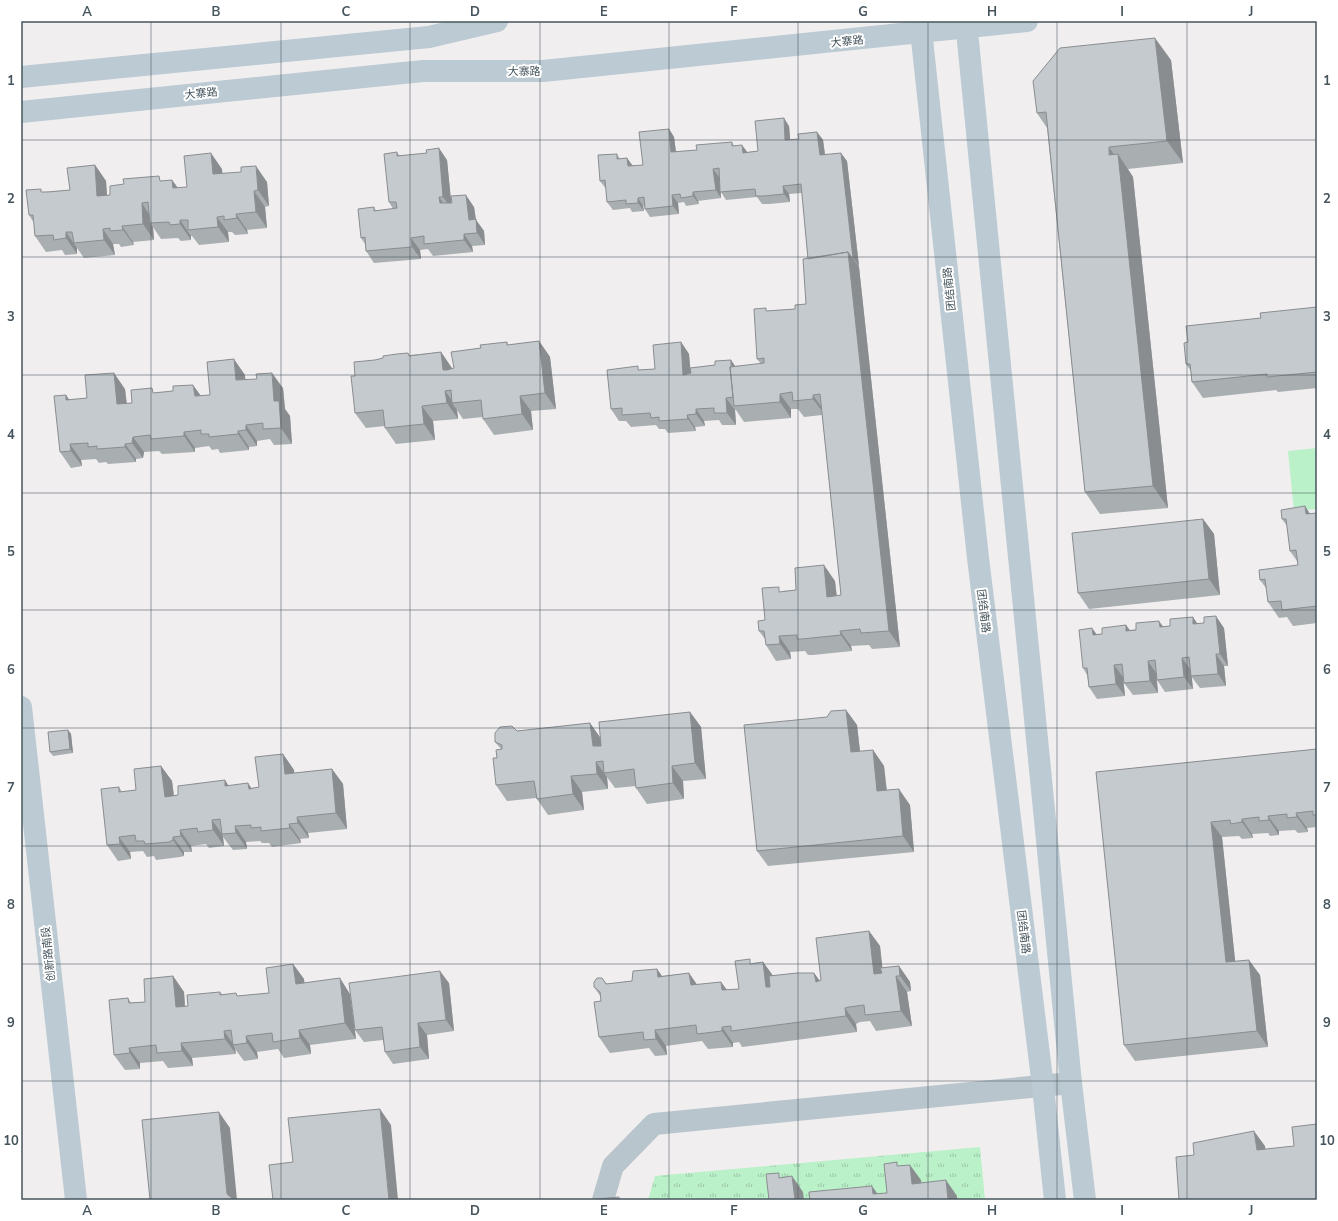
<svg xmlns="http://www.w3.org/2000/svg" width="1338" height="1221" font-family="'Nunito Sans','Noto Sans SC',sans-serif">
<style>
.grass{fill:#baf1c8}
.park{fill:url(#park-tufts)}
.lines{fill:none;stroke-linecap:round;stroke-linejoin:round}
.street{stroke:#b9c5cc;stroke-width:22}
.secondary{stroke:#bbcad3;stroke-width:22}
.wall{fill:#a9aeb1}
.shaded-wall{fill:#8a8d90}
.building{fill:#c5cace;stroke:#8a8d90}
.grid{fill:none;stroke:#46555d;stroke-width:1;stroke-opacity:0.55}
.labels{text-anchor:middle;stroke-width:4;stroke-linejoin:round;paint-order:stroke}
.street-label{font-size:11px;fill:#46555d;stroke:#fff}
.neatline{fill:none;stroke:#46555d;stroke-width:1.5}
.grid-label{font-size:13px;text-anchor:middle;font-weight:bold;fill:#46555d}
</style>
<defs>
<pattern id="park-tufts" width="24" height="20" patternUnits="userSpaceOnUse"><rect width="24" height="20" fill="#baf1c8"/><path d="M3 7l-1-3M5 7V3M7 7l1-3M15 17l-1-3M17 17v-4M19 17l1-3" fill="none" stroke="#99c6a6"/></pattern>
</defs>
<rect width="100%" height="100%" fill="#f1eeef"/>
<path class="grass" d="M1317 448V509L1294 511 1288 451Z"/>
<path class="park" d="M980 1147 985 1200H648L655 1176Z"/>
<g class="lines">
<path class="street" d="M603 1200 613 1166 654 1124 1071 1083"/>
<path class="secondary" d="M920 21 978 558 1043 1087 1055 1200
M966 21 1071 1083 1085 1200
M21 77 429 37 497 21
M21 112 423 71H543L1027 21
M21 707 76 1200"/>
</g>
<path class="wall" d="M1171 60 1183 163 1128 169 1133 177 1168 508 1100 514 1085 492 1047 128 1037 113Z
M789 126 790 140 799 139 817 132 823 140 825 154 847 161 859 266H858L859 267 900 647 872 649 869 645 851 646 852 651 813 655H808L805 651 790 652 791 659 776 661 766 645 765 639 759 631 765 620 782 591 796 590 835 581 837 596 841 595 822 415 804 417 798 409H791V418L744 422 736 410H735L736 425H722L719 420 704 421 705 426 695 427 696 431 668 433 665 429H659L656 425 631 427 626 421H619L611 409 640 370 655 369 681 342 689 354 690 369 715 365 731 360 735 366 761 364 757 359 768 311 795 309 806 304 808 259 802 193 789 194 790 202 769 204H762L757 197 726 200 721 192V198L698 201 699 204 686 206 684 202 678 203 679 214 650 217 645 209 644 206H643L644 211 632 212 630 208 613 210 607 202 606 189 600 181 617 154 620 159 627 158 632 166 643 165 669 129 674 137 676 152 697 150 732 142 734 146 747 152 758 151Z
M397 152 399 155 447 160 451 203 474 207 476 220 484 231 485 245 472 246 473 252 433 256 428 249 420 250 421 259 374 263 366 251 365 244 361 238 374 207 376 211 393 209 389 202Z
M95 165 106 181 107 195H110L162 181 172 180 178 188 187 187 222 169V173L267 182 269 206 265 207 267 228 247 230 248 234 235 235 232 232H228L229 242 199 245 192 236H191V240L181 241 178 238 161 239 153 227 154 240 133 242 134 245 121 247 119 244H113L115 255 84 258 77 248V254L65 255 62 250 46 252 35 236 34 223 29 215 43 192 70 190Z
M1317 307V388L1278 392 1276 390 1203 398 1192 382 1191 371 1186 364 1188 342 1261 318Z
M539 341 550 357 556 409 531 411 533 430 494 435 483 419V417L463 419 457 410 458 419 433 421 435 440 396 444 385 428V426L366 428 355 413V376L410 355 441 352 452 369 454 368 481 348 507 342 508 345Z
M245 375V380L283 388 285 409 290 416 292 444 274 445 270 439 257 441V446L249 447V450L220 453 218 449 212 450 209 446 195 448V452L162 454 159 451 144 452 143 458 136 459V462L108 464 106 462 99 463 96 459 81 460 82 466 71 468 60 452 66 395 69 400 87 398 125 389 127 403H132L155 393 201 396 210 395Z
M1305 506 1310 514 1317 513V623L1293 626 1287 617 1279 618 1268 602 1266 588 1260 580 1298 565 1297 561 1290 551 1287 526 1282 519Z
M1203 519 1214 534 1220 595 1089 609 1078 593Z
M1197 624 1224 628 1228 666H1224L1226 686 1200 688 1191 676V670L1193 689 1165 692 1157 680 1158 693 1133 695 1124 683 1123 677 1125 696 1097 699 1089 687 1087 675 1083 668 1097 634H1102L1126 625 1130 630Z
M846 710 857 725 860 752 873 750 884 766 887 790 910 805 914 852 768 866 757 851 827 717Z
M690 712 701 727 706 779 683 781 684 799 647 804 636 788V786L615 788 607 777 608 789 582 792 584 810 548 815 537 799 536 798 507 801 496 785 497 758 501 749 495 742 517 731 590 723 600 737Z
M68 730 71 734 73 753 53 756 50 752Z
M1317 749V827L1307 828 1308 832 1298 833 1295 830 1279 831V835L1270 836 1268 833 1252 834 1253 838 1242 839 1239 836 1222 837 1235 961 1260 975 1268 1047 1135 1061 1124 1045 1096 772Z
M283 754 294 770V773L332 769 343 784 347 829 308 833 309 838 300 839 301 843 272 847 269 843H262L260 841 246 842 247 849 233 850 223 837 224 846 209 848 206 844 191 846 192 852H184V856L180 857 156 860 154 856 147 857 143 851 130 852 131 859 118 861 107 845 119 787 122 792 136 790 161 766 172 781 174 796 228 786 251 788 259 787Z
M869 931 880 946 882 968 899 966 910 982 911 991 907 992 912 1026 876 1031 870 1021 860 1022 856 1024 857 1032 742 1047 739 1042 733 1043V1047L708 1049 702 1041 666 1046 667 1055 655 1056 649 1048 610 1053 599 1037 601 1001V997L594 987 602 978 607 984 632 981 657 969 662 976 689 973 697 985 721 982 727 990 739 989 753 963 763 962 773 976 814 973 820 981 821 980Z
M293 964 304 979V983L350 994 356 1039 310 1045 311 1054 284 1058 278 1049 257 1052 258 1059 244 1061 235 1049 236 1054 192 1058 193 1066 168 1068 163 1061 140 1063V1069L125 1070 114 1055 128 998 131 1003 145 1002 173 976 184 992 185 1006H188L220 992 222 994 239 996 269 993Z
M449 983 454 1031 427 1035 429 1059 393 1064 385 1052 383 1040 364 1042 355 1030Z"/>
<path class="shaded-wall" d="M1155 38 1171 60 1183 163 1167 141Z
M784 118 789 126 791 148 785 140Z
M669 129 674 137 677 160 671 152Z
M817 132 823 140 826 163 820 155Z
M742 145 748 153H743Z
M1109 147 1119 162 1118 154 1133 177 1168 508 1153 486Z
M439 148 447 160 452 209 443 197Z
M211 153 222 169 224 190 213 174Z
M841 153 847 161 859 266 853 258Z
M627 158 633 166H628Z
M95 165 106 181 108 212 97 196Z
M256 166 267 182 269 206 258 190Z
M713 169 719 177 721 198 716 190Z
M172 180 183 195 173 188Z
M783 186 789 194 790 202 784 194Z
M254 191 265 207 267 228 256 212Z
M693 192 698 201 699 204 693 196Z
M466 195 474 207 476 220 484 231 485 245 469 220Z
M672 195 678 203 679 214 673 206Z
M439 197 447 209 440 203Z
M638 198 643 206 644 211 638 203Z
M142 203 152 219 150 223 153 227 154 240 143 224Z
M236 214 247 230 248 234 237 218Z
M217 217 228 232 229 242 218 227Z
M180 220 191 236V240L180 224Z
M122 226 133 242 134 245 123 230Z
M103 229 113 244 115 255 104 240Z
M66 232 77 248V254L66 238Z
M464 234 472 246 473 252 464 240Z
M411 238 420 250 421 259 412 247Z
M848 252 859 267 900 647 889 631Z
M539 341 550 357 556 409 545 393Z
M681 342 689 354 692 387 683 375Z
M441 352 452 368 454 385 443 370Z
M234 359 245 375 247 396 236 380Z
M731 360 739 372 734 397Z
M114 373 125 389 128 420 117 404Z
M272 373 283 388 285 409 290 416 292 444 281 428 274 401Z
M193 385 204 400 195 396Z
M445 391 454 403H452L457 410 458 419 447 403Z
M780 394 791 409V418L780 402Z
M66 395 77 411 66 400Z
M813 395 824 411V414L813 399Z
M520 396 531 411 533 430 522 414Z
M726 398 735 410 736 425 727 413Z
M422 406 433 421 435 440 424 424Z
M696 409 704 421 705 426 696 414Z
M687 415 695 427 696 431 688 419Z
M246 425 257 441V446L246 430Z
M238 431 249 447V450L238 434Z
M184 432 195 448V452L184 436Z
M133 437 144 452 143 458 132 443Z
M70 444 81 460 82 466 71 451Z
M125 444 136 459V462L125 447Z
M1305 506 1315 522 1306 514Z
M1203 519 1214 534 1220 595 1209 579Z
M824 565 835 581 838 612 827 597Z
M1216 616 1224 628 1228 666 1220 654Z
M1193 617 1201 629 1193 624Z
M1159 621 1168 633 1160 627Z
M1126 625 1134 637 1126 631Z
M1092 628 1101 640 1093 635Z
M840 631 851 646 852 651 841 635Z
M779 636 790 652 791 659 780 644Z
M1216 654 1224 666 1226 686 1218 674Z
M1182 658 1191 670 1193 689 1184 677Z
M1148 661 1156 673 1158 693 1150 681Z
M1114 665 1123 677 1125 696 1116 684Z
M846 710 857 725 862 768 851 752Z
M690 712 701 727 706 779 695 763Z
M590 723 601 739 604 762 593 746Z
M68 730 71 734 73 753 70 749Z
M873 750 884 766 888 806 877 791Z
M283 754 294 770 296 789 285 774Z
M596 762 607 777 608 789 597 774Z
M161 766 172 781 176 813 165 797Z
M672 766 683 781 684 799 673 783Z
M332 769 343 784 347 829 336 813Z
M571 776 582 792 584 810 573 794Z
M225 780 235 796 225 786Z
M248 783 259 799 249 789Z
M899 789 910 805 914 852 903 836Z
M1296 813 1307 828 1308 832 1297 817Z
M1268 816 1279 831V835L1269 820Z
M297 817 308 833 309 838 298 823Z
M1242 819 1252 834 1253 838 1242 822Z
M212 820 222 834 223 837 224 846 213 830Z
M1211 822 1222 837 1237 978 1226 962Z
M289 824 300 839 301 843 290 828Z
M235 826 246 842 247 849 236 833Z
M180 830 191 846 192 852 181 836Z
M119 837 130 852 131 859 120 844Z
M173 837 184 852V856L173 840Z
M869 931 880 946 885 990 874 974Z
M1249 960 1260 975 1268 1047 1257 1031Z
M763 962 774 977 777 1003 766 987Z
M293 964 304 979 307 1000 296 984Z
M899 966 910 982 911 991 900 976Z
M657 969 668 985 658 977Z
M440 971 449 983 454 1031 446 1020Z
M689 973 700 989 691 985Z
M814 973 825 988 816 982Z
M173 976 184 992 186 1023 176 1007Z
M896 976 907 992 912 1026 901 1011Z
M340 978 350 994 356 1039 345 1023Z
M721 982 732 997 722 990Z
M845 1008 856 1024 857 1032 846 1016Z
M418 1023 427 1035 429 1059 420 1047Z
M722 1027 733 1043V1047L722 1031Z
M299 1030 310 1045 311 1054 300 1038Z
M655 1030 666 1046 667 1055 656 1039Z
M224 1031 234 1045H233L235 1049 236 1054 225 1039Z
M246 1036 257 1052 258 1059 247 1043Z
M181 1043 192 1058 193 1066 182 1051Z
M129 1048 140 1063V1069L130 1053Z
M380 1109 391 1125 398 1200H389Z
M219 1112 230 1128 237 1200H231L227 1194Z
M1254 1131 1265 1146 1268 1165 1257 1150Z
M910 1165 921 1180 923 1199 912 1184Z
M792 1176 803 1192 804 1200H795Z
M946 1180 957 1196V1200H948Z
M872 1186 882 1200 873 1194Z"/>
<path class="building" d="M1155 38 1167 141 1109 147V155L1118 154 1153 486 1085 492 1046 112 1037 113 1033 81 1060 48Z
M784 118 785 140 799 139 798 134 817 132 820 155 841 153 853 258H852L848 252 808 259 801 184 783 186 784 194 764 196H756L755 189 720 192 719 168 713 169 716 190 693 192V196L681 198 680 194 672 195 673 206 645 209 644 197 638 198V203L626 204V200L607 202 605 180 600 181 598 155 617 154V159L627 158 628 166 643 165 639 132 669 129 671 152 697 150 696 145 732 142V146L742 145 743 153 758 151 755 121Z
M439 148 443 197H439L440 203H452L451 196 466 195 469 220 476 219 477 233 464 234V240L424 244V236L411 238 412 247 366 251 365 237 361 238 358 209 374 207V211L397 208 396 202H389L384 154 397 152V156L427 153 426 150Z
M211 153 213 174 241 172V167L256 166 258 190 254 191 256 212 236 214 237 218 224 220V216L217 217 218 227 188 230V220H180V224L170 225 169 222 150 223 148 202 142 203 143 224 122 226 123 230 110 231V228L103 229 104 240 74 243 72 232H66V238L54 240 53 235 35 236 33 215H29L26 190 41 189V192H48L70 190 67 168 95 165 97 196 110 195V186L124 184 123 179 159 176 160 181 172 180 173 188 187 187 184 156Z
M848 252 889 631 861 633 860 629 840 631 841 635 802 639H797V635L779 636 780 644 766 645 764 631H759L758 621 765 620 762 588 779 587V592L796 590 795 568 824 565 827 597 841 595 820 394 813 395V399L793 401 792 392 780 394V402L734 406 730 367 764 363V358L757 359 754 309 766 308V311L795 309V305L806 304 803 259Z
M1317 307V372L1267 377V374L1192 382 1190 364H1186L1184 343 1188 342 1186 326 1261 318 1260 313Z
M539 341 545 393 520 396 522 414 483 419 481 400 452 403 451 390 445 391 447 403 422 406 424 424 385 428 383 410 355 413 351 376H355L354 362 375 360 383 358V356L397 354 408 353 409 356 441 352 443 370H447L454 368 451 352 481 348 480 345 507 342V345Z
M681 342 683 375 691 373 690 368 715 365V361L731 360V367H730L733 397 726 398 727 413H714V408L696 409V414L687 415 688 419 659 421V417L651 418 650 413 622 415V408L611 409 607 370 638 366V370L655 369 653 345Z
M234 359 236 380 257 379 256 374 272 373 274 401H279L281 428 263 429V423L246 425V430L238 431V434L209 437V434H201V430L184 432V436L151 439 150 435 133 437 132 443 125 444V447L97 449V446L88 447V443L70 444 71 451 60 452 54 396 66 395V400L87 398 85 375 114 373 117 404 132 403 131 390 152 388 153 393 173 391V386L193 385 195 396 210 395 207 362Z
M1305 506 1306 514 1317 513V606L1282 610 1281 601 1268 602 1265 579 1260 580 1259 570 1298 565 1296 550 1290 551 1286 519H1282L1281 510Z
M1203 519 1209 579 1078 593 1072 533Z
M1216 616 1220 654H1216L1218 674 1191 676 1189 657 1182 658 1184 677 1157 680 1155 660 1148 661 1150 681 1124 683 1122 664 1114 665 1116 684 1089 687 1087 668H1083L1079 630 1092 628 1093 635 1102 634V628L1126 625V631L1136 630V623L1159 621 1160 627 1170 626V619L1193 617V624L1204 623V617Z
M846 710 851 752 873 750 877 791 899 789 903 836 757 851 744 725 827 717 831 711Z
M690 712 695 763 672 766 673 783 636 788 634 769 604 773 603 761 596 762 597 774 571 776 573 794 537 799 534 781 496 785 493 758H497L496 750 502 749V745L495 742V733L500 727 512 726 517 731 590 723 593 746H601L599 722Z
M68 730 70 749 50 752 48 732Z
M1317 749V815H1313V811L1296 813 1297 817 1287 818V814L1268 816 1269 820 1259 821V817L1242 819V822L1231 824 1230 820 1211 822 1226 962 1249 960 1257 1031 1124 1045 1096 772Z
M283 754 285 774 332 769 336 813 297 817 298 823 289 824 290 828 261 831V827L251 828V825L235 826 236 833 222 834 220 819 212 820 213 830 198 832 197 828 180 830 181 836 173 837V840L169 842 145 844 144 841H136L135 835 119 837 120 844 107 845 101 789 119 787V792L136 790 134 769 161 766 165 797 178 795V786L225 780V786L248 783 249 789 259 787 255 757Z
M869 931 874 974 882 973 880 968 899 966 900 976H896L901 1011 865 1015 864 1005 849 1007 845 1008 846 1016 731 1031V1026L722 1027V1031L697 1034 696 1025 655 1030 656 1039 644 1040 643 1032 599 1037 594 1002 601 1001 600 992 594 987V982L597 978H602L606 984 632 981 633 971 657 969 658 977 689 973 691 985 721 982 722 990 739 989 735 961 750 959V964L763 962 766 987H770L769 976 797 973H814L816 982 821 980 816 938Z
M293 964 296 984 340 978 345 1023 299 1030 300 1038 273 1042 272 1033 246 1036 247 1043 233 1045 231 1030 224 1031 225 1039 181 1043 182 1051 157 1053 156 1045 129 1048 130 1053 114 1055 109 1000 128 998 129 1003 145 1002 144 979 173 976 176 1007 188 1006 187 995 220 992V995L236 993 237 996 269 993 266 968Z
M440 971 446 1020 418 1023 420 1047 385 1052 382 1027 355 1030 349 983Z
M380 1109 389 1200H273L269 1165 293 1162 288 1118Z
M219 1112 227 1194 234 1200H150L142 1120Z
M1317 1124V1200H1179L1176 1157 1194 1155 1193 1143 1254 1131 1257 1150 1294 1146 1292 1127Z
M897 1162V1166L910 1165 912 1184 946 1180 948 1200H810L809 1192 872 1186 873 1194 887 1193 884 1164Z
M779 1173V1178L792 1176 795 1200H769L766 1174Z
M619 1197V1200H587Z"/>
<path class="grid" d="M151 21V1200M281 21V1200M410 21V1200M540 21V1200M669 21V1200M798 21V1200M928 21V1200M1057 21V1200M1187 21V1200M21 140H1317M21 257H1317M21 375H1317M21 493H1317M21 610H1317M21 728H1317M21 846H1317M21 964H1317M21 1081H1317"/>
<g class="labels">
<g class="street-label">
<text transform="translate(847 41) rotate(-6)" y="4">大寨路</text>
<text x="524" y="75">大寨路</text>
<text transform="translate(201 93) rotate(-6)" y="4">大寨路</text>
<text transform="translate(949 289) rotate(-96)" y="4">团结南路</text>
<text transform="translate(984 611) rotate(83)" y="4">团结南路</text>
<text transform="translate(1024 932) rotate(83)" y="4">团结南路</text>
<text transform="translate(48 954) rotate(-96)" y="4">创新路南段</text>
</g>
</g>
<rect width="1338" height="1221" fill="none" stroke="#ffffff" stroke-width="44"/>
<rect x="22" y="22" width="1294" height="1177" class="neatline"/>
<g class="grid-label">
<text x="87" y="16">A</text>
<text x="216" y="16">B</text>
<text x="346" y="16">C</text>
<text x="475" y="16">D</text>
<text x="604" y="16">E</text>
<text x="734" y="16">F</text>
<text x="863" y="16">G</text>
<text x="992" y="16">H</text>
<text x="1122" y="16">I</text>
<text x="1251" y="16">J</text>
<text x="11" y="85">1</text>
<text x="1327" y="85">1</text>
<text x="11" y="203">2</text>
<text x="1327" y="203">2</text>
<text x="11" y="321">3</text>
<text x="1327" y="321">3</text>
<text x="11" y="439">4</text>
<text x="1327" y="439">4</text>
<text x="11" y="556">5</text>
<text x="1327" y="556">5</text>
<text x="11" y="674">6</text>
<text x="1327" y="674">6</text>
<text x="11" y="792">7</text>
<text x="1327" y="792">7</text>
<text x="11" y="909">8</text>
<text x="1327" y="909">8</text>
<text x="11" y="1027">9</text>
<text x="1327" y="1027">9</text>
<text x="11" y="1145">10</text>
<text x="1327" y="1145">10</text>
<text x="87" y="1215">A</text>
<text x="216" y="1215">B</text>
<text x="346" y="1215">C</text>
<text x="475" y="1215">D</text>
<text x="604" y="1215">E</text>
<text x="734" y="1215">F</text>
<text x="863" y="1215">G</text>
<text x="992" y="1215">H</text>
<text x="1122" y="1215">I</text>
<text x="1251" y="1215">J</text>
</g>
</svg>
